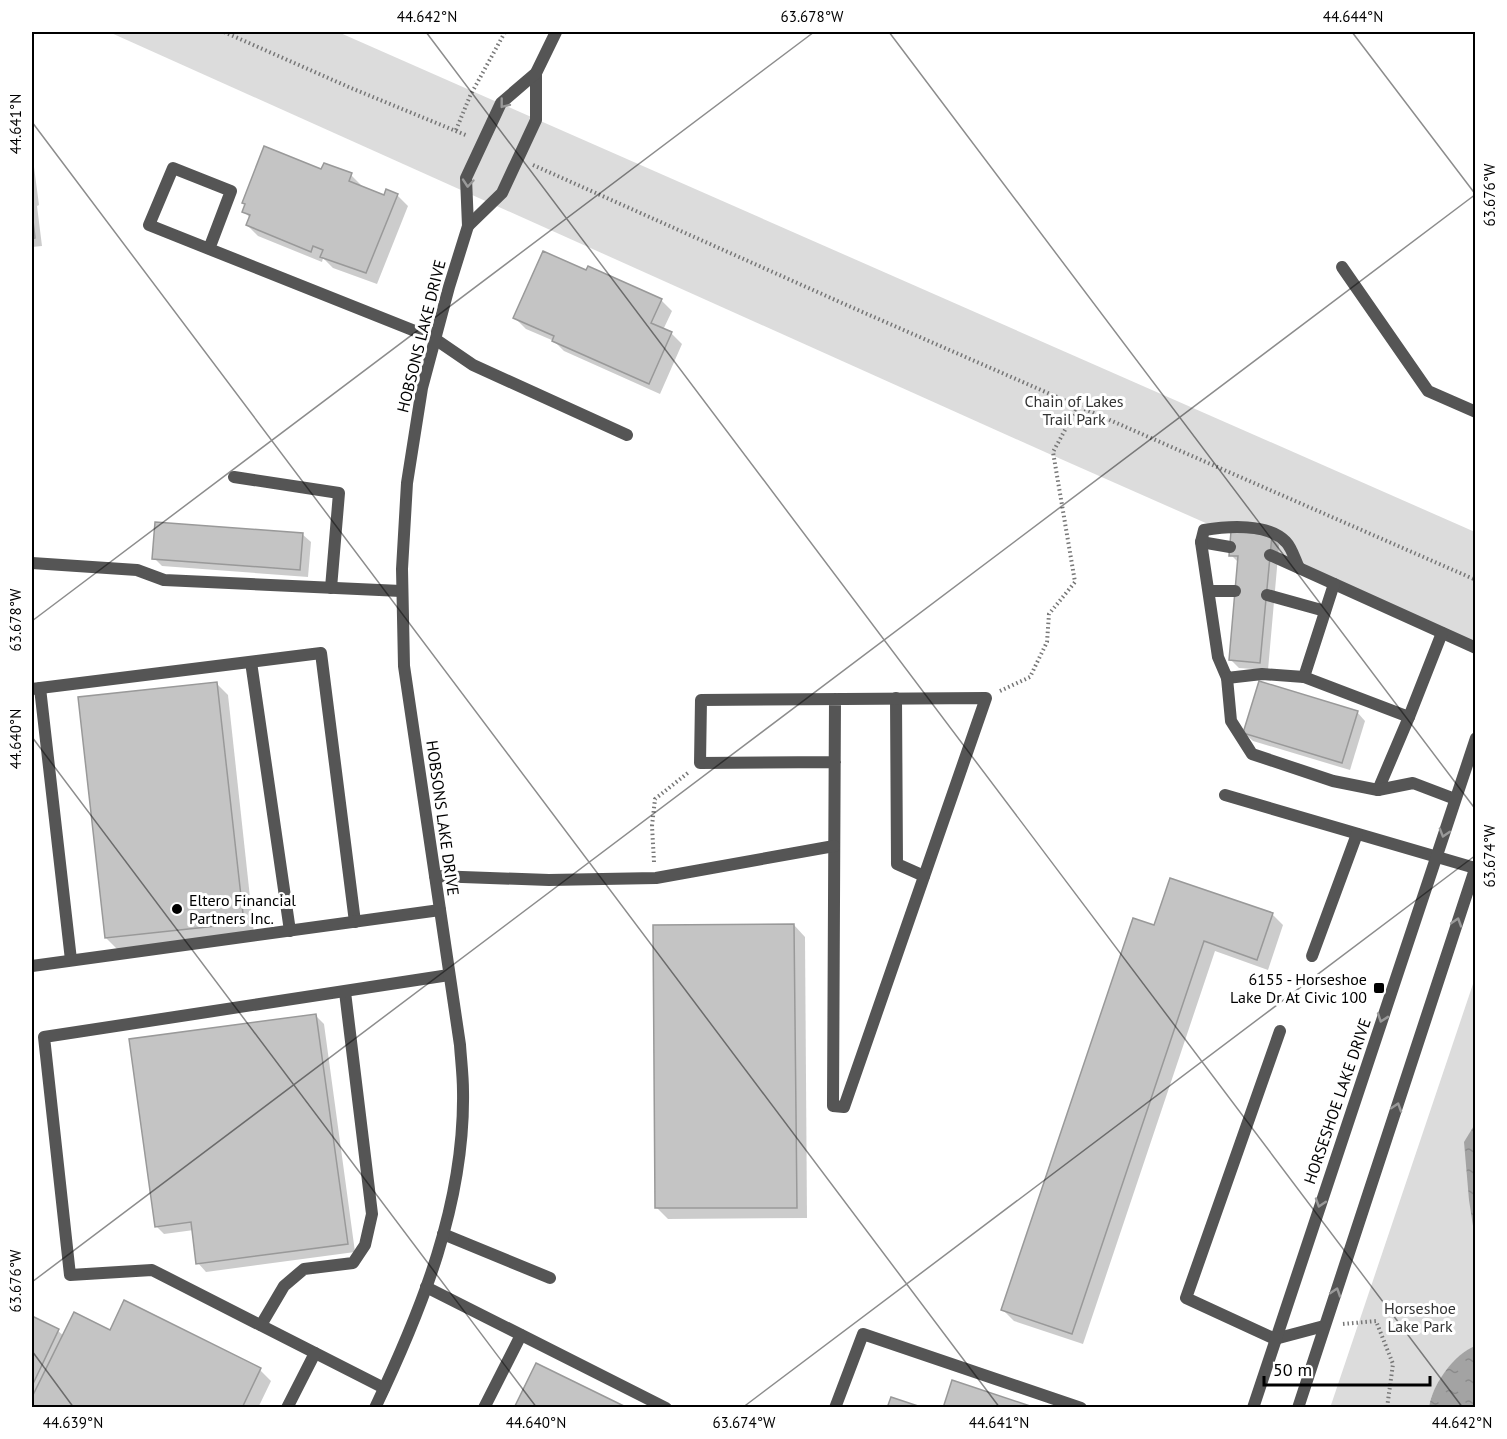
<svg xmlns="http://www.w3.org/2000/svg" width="1507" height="1439" font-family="'PT Sans',sans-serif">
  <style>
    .green { fill: #dcdcdc }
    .water { fill: url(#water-ripples) }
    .shadow { fill: #0003 }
    .building { fill: #c4c4c4; stroke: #999; stroke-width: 1.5 }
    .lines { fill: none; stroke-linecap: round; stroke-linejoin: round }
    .path { stroke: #777; stroke-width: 4; stroke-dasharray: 1.5 3; stroke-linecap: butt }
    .service { stroke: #555; stroke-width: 12 }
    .minor { stroke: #555; stroke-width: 12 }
    .tertiary { stroke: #555; stroke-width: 12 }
    .oneway { stroke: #999 }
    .ticks { fill: none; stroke: #000; stroke-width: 1.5; stroke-opacity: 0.45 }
    .poi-dot { fill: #000; stroke: #fff; stroke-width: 2 }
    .labels { text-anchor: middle; stroke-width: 6; stroke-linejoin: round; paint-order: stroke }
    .street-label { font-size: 16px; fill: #000; stroke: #fff }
    .park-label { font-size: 16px; fill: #333; stroke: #fff }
    .poi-label { font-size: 16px; fill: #000; stroke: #fff; text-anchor: start }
    .neatline { fill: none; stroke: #000; stroke-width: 2 }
    .ticks-label { font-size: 15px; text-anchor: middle; fill: #000 }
  </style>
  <defs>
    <pattern id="water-ripples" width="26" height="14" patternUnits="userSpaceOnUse" patternTransform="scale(1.5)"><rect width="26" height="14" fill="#a3a3a3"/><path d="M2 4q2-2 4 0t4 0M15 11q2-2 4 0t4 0" fill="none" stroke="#8b8b8b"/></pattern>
  </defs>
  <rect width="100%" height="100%" fill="#fff"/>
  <g class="green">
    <path d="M109,32H338L1475,532V642L1045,452Z"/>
    <path d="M1475,978V1346C1455,1354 1432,1386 1429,1407L1330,1408Z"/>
  </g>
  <g class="water">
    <path d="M1475,1124L1476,1239H1475L1469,1200L1464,1142Z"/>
    <path d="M1475,1346V1407H1429C1432,1385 1454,1354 1475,1346Z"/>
  </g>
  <g class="shadow">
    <path d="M32,165L34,167L39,205L37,206L42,246L32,247Z"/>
    <path d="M322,171L351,175L362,186L361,187L385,197L397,195L408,206L377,284L333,268L323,258L322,262L258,236L247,225L250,218L244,211L246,205L243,202Z"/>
    <path d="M587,272L661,300L672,311L663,330L671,333L682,344L660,394L564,351L554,341L526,329L515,318Z"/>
    <path d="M302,534L311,542L308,577L162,566L154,558Z"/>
    <path d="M1271,536L1279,545L1268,670L1239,668L1230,659L1239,563L1231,555Z"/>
    <path d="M217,684L228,695L254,934L117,949L106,938Z"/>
    <path d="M1357,712L1365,721L1350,770L1253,741L1244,733Z"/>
    <path d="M1272,914L1283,925L1268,970L1215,951L1083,1344L1014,1321L1003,1310L1155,927Z"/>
    <path d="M794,925L805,937L807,1218L668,1219L657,1208Z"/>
    <path d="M316,1016L324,1024L355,1252L206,1272L198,1263L194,1230L164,1234L156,1226Z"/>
    <path d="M125,1302L260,1370L271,1381L258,1408H32V1317L58,1331L64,1336L110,1332Z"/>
  </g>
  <g class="building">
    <path d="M264,146L321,169L324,163L352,173L349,181L384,195L386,189L398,194L366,273L320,257L323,250L313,246L311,252L246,225L250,215L242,212L245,204L242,203Z"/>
    <path d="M32,212L35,238L32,239Z"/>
    <path d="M543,251L586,270L588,266L662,299L651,323L672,332L649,384L552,341L554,336L513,318Z"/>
    <path d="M155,522L303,533L300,570L152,559Z"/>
    <path d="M1231,531L1272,535L1260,663L1229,660L1238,556H1229Z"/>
    <path d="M1259,681L1358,711L1342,763L1243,733Z"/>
    <path d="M217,682L244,923L105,938L78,697Z"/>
    <path d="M1170,878L1273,913L1257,960L1204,941L1072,1334L1001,1310L1133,918L1154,925Z"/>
    <path d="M794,924L797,1208H655L653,925Z"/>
    <path d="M316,1014L348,1244L196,1264L191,1222L155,1227L129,1039Z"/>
    <path d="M124,1300L261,1368L242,1408H32V1397L74,1312L110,1330Z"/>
    <path d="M32,1316L59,1329L32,1386Z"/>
    <path d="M536,1363L628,1408H514Z"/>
    <path d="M952,1380L1036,1408H943Z"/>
    <path d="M891,1397L924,1408H887Z"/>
  </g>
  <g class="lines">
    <g class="path">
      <path d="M224,32L351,88L468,136"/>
      <path d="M456,130L470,96L505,32"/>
      <path d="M533,165L851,307L1476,580"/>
      <path d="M1000,691L1030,677L1047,642L1049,614L1075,582L1053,452L1078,406"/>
      <path d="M654,862L652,826L655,799L689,772"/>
      <path d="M1343,1324L1376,1321L1393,1364L1387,1408"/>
    </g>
    <g class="service">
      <path d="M209,249L231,191L173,168L149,225L435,339L473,365L627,435"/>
      <path d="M1342,267L1428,391L1476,412"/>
      <path d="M234,477L339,493L331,588"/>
      <path d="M1201,542L1230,547"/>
      <path d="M1270,555L1476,648"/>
      <path d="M32,563L137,570L164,580L401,591"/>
      <path d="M1299,568C1295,560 1292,548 1286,542C1268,523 1228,526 1204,530L1201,542L1218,657L1227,678L1262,674L1304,677L1334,584"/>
      <path d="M1209,591H1235"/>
      <path d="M1267,595L1325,611"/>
      <path d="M251,662L290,931"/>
      <path d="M1304,677L1409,717L1442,633"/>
      <path d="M1227,678L1231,721L1252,754L1333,781L1378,790L1409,717"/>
      <path d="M40,688L71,960"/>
      <path d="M32,689L321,653L355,922"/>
      <path d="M896,698L897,864L924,876"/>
      <path d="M835,762L700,763L701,700C796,699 891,699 986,698L844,1107L833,1106L835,699"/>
      <path d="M1378,790L1413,783L1455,799"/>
      <path d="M1225,795L1475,868"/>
      <path d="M435,876L549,880L656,878L834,846"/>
      <path d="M1312,956L1357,834"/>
      <path d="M32,966L440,910"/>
      <path d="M1280,1031L1186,1298L1275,1339L1324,1326"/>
      <path d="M443,1234L550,1278"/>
      <path d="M426,1287L666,1408"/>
      <path d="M261,1325L284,1286L304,1269L353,1263L365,1245L372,1214L345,992"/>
      <path d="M384,1388L152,1270L70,1275L44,1037L449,975"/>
      <path d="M287,1408L315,1353"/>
      <path d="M484,1408L521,1335"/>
      <path d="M835,1408L863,1334L1081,1408"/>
    </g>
    <g class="minor">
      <path d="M1253,1408L1476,738"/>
      <path d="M1298,1408L1476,866"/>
    </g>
    <g class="tertiary">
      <path d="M468,226L502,193L536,120V73"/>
      <path d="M375,1408C422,1309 465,1203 463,1091C463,1076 461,1060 460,1045L404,666L402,569L407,483L422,388L449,287L468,226L466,178L501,103L536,73L556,32"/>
    </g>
  </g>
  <defs><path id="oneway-chevron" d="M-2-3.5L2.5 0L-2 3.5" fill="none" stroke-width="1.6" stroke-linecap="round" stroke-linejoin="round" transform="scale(1.5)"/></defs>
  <g class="oneway">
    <use href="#oneway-chevron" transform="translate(504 104) rotate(128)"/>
    <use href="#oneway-chevron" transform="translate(468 183) rotate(95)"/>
    <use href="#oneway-chevron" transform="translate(1444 833) rotate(107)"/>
    <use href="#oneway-chevron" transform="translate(1457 922) rotate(-72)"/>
    <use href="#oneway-chevron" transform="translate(1382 1018) rotate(109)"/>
    <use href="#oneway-chevron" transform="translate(1397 1107) rotate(-72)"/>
    <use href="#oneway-chevron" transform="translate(1320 1203) rotate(108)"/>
    <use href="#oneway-chevron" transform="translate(1336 1292) rotate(-72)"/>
  </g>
  <path class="ticks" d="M426,32L1463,1408M889,32L1476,810M1352,32L1476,195M32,122L1000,1408M32,621L814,32M32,737L537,1408M32,1282L1476,194M32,1351L74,1408M742,1408L1476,855"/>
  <g class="poi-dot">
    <circle cx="177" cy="909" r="6"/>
    <rect x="1373" y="982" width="12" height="12" rx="3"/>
  </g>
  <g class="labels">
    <g class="street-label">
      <text transform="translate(421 336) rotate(-76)" y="6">HOBSONS LAKE DRIVE</text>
      <text transform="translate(443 818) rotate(82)" y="6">HOBSONS LAKE DRIVE</text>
      <text transform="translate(1337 1101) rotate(-71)" y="6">HORSESHOE LAKE DRIVE</text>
    </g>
    <g class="park-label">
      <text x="1074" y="407">Chain of Lakes<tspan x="1074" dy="18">Trail Park</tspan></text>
      <text x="1420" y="1314">Horseshoe<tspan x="1420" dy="18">Lake Park</tspan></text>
    </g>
    <g class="poi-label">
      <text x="189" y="906">Eltero Financial<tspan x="189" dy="18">Partners Inc.</tspan></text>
      <text x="1367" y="985" text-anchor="end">6155 - Horseshoe<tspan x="1367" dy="18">Lake Dr At Civic 100</tspan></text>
    </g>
  </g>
  <rect width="1507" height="1439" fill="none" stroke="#ffffff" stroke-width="66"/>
  <path d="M1264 1376v9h166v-9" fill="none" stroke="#000000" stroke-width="3"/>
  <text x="1273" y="1376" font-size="18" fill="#000000" stroke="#ffffff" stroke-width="4.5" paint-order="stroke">50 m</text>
  <rect x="33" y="33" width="1441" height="1373" class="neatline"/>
  <g class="ticks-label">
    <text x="427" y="22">44.642°N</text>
    <text x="812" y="22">63.678°W</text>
    <text x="1353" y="22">44.644°N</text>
    <text transform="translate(16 124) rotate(-90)" y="5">44.641°N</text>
    <text transform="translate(1490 195) rotate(-90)" y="5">63.676°W</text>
    <text transform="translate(16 620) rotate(-90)" y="5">63.678°W</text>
    <text transform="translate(16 739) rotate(-90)" y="5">44.640°N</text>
    <text transform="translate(1490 856) rotate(-90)" y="5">63.674°W</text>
    <text transform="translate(16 1281) rotate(-90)" y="5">63.676°W</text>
    <text x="73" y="1428">44.639°N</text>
    <text x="536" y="1428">44.640°N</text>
    <text x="744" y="1428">63.674°W</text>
    <text x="999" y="1428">44.641°N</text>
    <text x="1462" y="1428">44.642°N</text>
  </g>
</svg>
